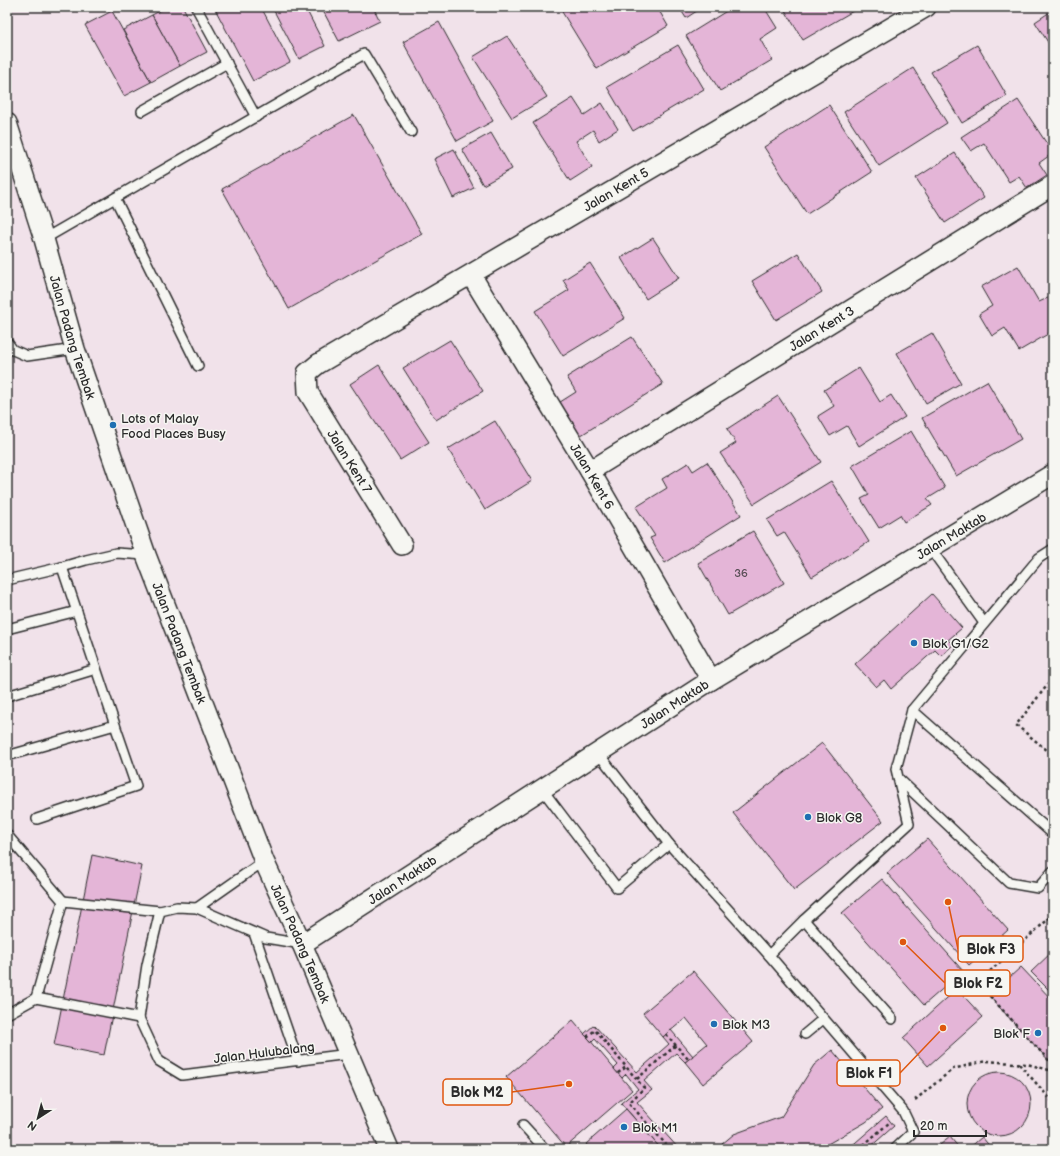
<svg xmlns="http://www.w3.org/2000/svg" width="1060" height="1156" font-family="'Balsamiq Sans',sans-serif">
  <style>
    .building { fill: #e4b5d7; stroke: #2b2b2b }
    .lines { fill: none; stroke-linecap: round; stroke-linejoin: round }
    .service-casing { stroke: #2b2b2b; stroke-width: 12 }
    .minor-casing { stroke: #2b2b2b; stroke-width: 22 }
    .path { stroke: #2b2b2b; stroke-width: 2.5; stroke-dasharray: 3 3; stroke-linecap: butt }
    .service { stroke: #f6f6f2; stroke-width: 9 }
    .minor { stroke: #f6f6f2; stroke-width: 19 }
    .poi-dot { fill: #1f6fb2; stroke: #f6f6f2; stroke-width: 1.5 }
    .labels { text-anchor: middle; stroke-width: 3; stroke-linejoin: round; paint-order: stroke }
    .number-label { font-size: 11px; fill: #594e56 }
    .street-label { font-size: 13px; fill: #2b2b2b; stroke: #f6f6f2 }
    .poi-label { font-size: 13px; fill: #2b2b2b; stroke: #f6f6f2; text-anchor: start }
    .leader { fill: none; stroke: #df570e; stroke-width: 1.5 }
    .callout-dot { fill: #df570e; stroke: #f6f6f2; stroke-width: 1.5 }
    .callout { fill: #f6f6f2; stroke: #df570e; stroke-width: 1.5 }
    .callout-label { font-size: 14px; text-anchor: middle; font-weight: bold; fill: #2b2b2b }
  </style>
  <rect width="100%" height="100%" fill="#f1e2ea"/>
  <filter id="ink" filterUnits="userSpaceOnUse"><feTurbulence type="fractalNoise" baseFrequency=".025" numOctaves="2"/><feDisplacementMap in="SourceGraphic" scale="8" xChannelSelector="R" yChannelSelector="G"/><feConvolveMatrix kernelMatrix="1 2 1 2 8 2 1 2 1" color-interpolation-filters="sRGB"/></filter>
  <g filter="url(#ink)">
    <g class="building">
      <path d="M167,7H183L207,52L180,66L152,15Z"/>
      <path d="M214,7H261L290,62L253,81Z"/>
      <path d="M272,7H305L325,46L299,59Z"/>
      <path d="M321,7H373L380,21L339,41Z"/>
      <path d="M559,7H657L668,26L597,69Z"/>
      <path d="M679,7H703L686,18Z"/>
      <path d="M733,7H764L777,28L760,39L772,60L720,91L686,36Z"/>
      <path d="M783,7H860L803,40Z"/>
      <path d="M1053,10V50L1035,22Z"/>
      <path d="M112,11L151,82L124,96L85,25Z"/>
      <path d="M152,15L180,66L151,82L123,30Z"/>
      <path d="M439,22L493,121L457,141L403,42Z"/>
      <path d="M507,36L547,97L512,118L473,57Z"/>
      <path d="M678,45L704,89L633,131L607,87Z"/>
      <path d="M977,45L1007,96L962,123L931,72Z"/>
      <path d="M913,68L947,123L879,166L844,112Z"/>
      <path d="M573,98L584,115L602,103L618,129L599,141L593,130L576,141L592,167L570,181L533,123Z"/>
      <path d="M1018,100L1053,153L1039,163L1047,175L1027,188L1019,176L1009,182L984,143L971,151L961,137Z"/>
      <path d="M829,105L872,172L807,214L764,147Z"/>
      <path d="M354,115L422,234L289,309L222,189Z"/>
      <path d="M491,133L512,169L483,185L462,149Z"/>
      <path d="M454,149L474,188L453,198L434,159Z"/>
      <path d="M955,153L984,198L945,223L916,178Z"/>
      <path d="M653,238L679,278L646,299L621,258Z"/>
      <path d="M798,253L822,292L776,320L752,281Z"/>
      <path d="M590,263L625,318L563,356L535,311L569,290L563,280Z"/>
      <path d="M1018,266L1039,302L1050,297L1053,302V331L1019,351L1005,328L992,336L979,314L992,306L981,287Z"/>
      <path d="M932,333L961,383L926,403L897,353Z"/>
      <path d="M632,337L663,384L578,437L557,404L576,392L567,377Z"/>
      <path d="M450,340L483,391L436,420L403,368Z"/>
      <path d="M379,365L429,442L400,460L350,384Z"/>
      <path d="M859,368L880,402L891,395L905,417L859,446L847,426L830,436L818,416L834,406L824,390Z"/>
      <path d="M987,381L1021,439L956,476L922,418Z"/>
      <path d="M778,396L821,462L754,504L720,453L736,443L727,429Z"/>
      <path d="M495,421L532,481L485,510L448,449Z"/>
      <path d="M911,431L945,488L927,499L932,505L904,522L900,515L879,528L861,499L869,495L852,466Z"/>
      <path d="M707,462L741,515L665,563L650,538L655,536L636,507L667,488L662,479L688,463L693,471Z"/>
      <path d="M831,481L869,542L812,577L784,532L777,536L767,520Z"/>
      <path d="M753,531L784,583L728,615L698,563Z"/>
      <path d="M932,594L962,628L948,640L953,645L941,656L935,650L891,689L884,680L876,687L855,664Z"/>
      <path d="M822,743L883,821L794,890L733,813Z"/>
      <path d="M927,839L1008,930L969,965L887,873Z"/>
      <path d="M92,855L142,866L104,1055L54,1045Z"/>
      <path d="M882,879L963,971L924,1005L842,913Z"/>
      <path d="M1053,951V994L1031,972Z"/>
      <path d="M1021,967L1053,1001V1065L989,996Z"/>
      <path d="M693,971L753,1042L703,1084L685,1062L707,1044L686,1018L663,1037L643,1013Z"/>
      <path d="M957,989L983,1017L928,1066L903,1038Z"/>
      <path d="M573,1020L632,1090L566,1147L506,1077Z"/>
      <path d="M594,1025L637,1072L669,1044L663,1037L671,1030L693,1056L685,1062L676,1053L644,1081L652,1090L637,1102L679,1149H661L621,1103L638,1089L626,1074L622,1078L614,1069L618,1065L595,1039L592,1042L584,1034Z"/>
      <path d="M832,1050L882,1109L866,1122L819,1149H727L722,1144L734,1134L781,1117L814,1065Z"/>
      <circle cx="999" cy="1104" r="32"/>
      <path d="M626,1109L661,1149H590L586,1144Z"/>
      <path d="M886,1116L894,1126L868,1149H848Z"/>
      <path d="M950,1137L960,1149H935Z"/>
      <path d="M982,1137L992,1149H968Z"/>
    </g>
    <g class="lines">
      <defs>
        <g id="service">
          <path d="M196,7L256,117"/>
          <path d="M142,111L227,63"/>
          <path d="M115,198L198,366"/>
          <path d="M44,239L364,54L411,132"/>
          <path d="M7,342L13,350L27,356L75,349"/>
          <path d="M930,548L984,623"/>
          <path d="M62,567L86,560L116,553L146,555"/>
          <path d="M7,580L62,567L115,725"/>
          <path d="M7,629L77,611"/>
          <path d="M7,696L96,669"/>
          <path d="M912,710L1053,834"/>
          <path d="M598,753L669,844L769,955L903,1111L913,1132L895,1149"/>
          <path d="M7,756L115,725L136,786L37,819"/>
          <path d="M898,778L1009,883L1038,888L1053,871"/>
          <path d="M542,789L617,888L669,844"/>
          <path d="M7,835L63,901L36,998"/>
          <path d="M63,901L160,911"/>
          <path d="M197,908L264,861"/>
          <path d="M804,920L892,1019"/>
          <path d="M254,933L298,1061"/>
          <path d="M302,944L266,938L197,908L177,907L160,911L147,965L139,1018L159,1061L182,1075L349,1054"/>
          <path d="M769,955L804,920L909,824L896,769L912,710L1039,558L1053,549"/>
          <path d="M36,998L139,1018"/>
          <path d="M7,1014L36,998"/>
          <path d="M805,1034L823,1019"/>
          <path d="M523,1125L545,1149"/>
        </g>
        <g id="minor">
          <path id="s1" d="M7,123L44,239L75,349L146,555L264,861L302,944L389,1149"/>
          <path id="s2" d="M471,275L590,471L711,680"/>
          <path id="s3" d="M590,471L1053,185"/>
          <path id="s4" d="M402,545L308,392L307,373L318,364L926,7"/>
          <path id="s5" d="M302,944L711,680L1053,474"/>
        </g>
      </defs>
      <use href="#service" class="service-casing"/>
      <use href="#minor" class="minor-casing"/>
      <g class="path">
        <path d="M1053,678L1016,725L1053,755"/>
        <path d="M978,983L1053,1065"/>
        <path d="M963,995L1053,915"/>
        <path d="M666,1034L688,1059"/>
        <path d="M587,1037L595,1030L644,1088L629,1103L670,1149"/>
        <path d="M1019,1064L1053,1102"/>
        <path d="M618,1073L626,1067"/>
        <path d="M637,1079L676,1045"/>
        <path d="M915,1100L953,1069L986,1061L1027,1064L1053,1071"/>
        <path d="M859,1149L890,1122"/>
      </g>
      <use href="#service" class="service"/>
      <use href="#minor" class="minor"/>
    </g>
  </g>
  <g class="poi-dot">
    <circle cx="113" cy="425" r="4"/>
    <circle cx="914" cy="643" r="4"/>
    <circle cx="808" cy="817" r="4"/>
    <circle cx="714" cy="1024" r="4"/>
    <circle cx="1038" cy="1033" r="4"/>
    <circle cx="624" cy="1127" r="4"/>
  </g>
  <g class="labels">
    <g class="number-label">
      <text x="741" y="577">36</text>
    </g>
    <g class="street-label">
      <text dy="5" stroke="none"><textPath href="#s4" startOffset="558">Jalan Kent 5</textPath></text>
      <text dy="5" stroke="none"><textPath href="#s3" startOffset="272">Jalan Kent 3</textPath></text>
      <text dy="5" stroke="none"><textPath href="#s1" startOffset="224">Jalan Padang Tembak</textPath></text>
      <text transform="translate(350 461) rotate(58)" y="5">Jalan Kent 7</text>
      <text dy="5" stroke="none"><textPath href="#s2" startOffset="235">Jalan Kent 6</textPath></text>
      <text dy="5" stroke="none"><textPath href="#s5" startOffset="767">Jalan Maktab</textPath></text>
      <text dy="5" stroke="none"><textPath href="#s1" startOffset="548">Jalan Padang Tembak</textPath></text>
      <text dy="5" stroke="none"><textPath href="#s5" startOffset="443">Jalan Maktab</textPath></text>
      <text dy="5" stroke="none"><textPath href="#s5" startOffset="119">Jalan Maktab</textPath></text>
      <text dy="5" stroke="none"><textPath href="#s1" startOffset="872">Jalan Padang Tembak</textPath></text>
      <text transform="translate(264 1052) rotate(-7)" y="5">Jalan Hulubalang</text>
    </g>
    <g class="poi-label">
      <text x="121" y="423">Lots of Malay<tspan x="121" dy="15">Food Places Busy</tspan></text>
      <text x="922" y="648">Blok G1/G2</text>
      <text x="816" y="822">Blok G8</text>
      <text x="722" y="1029">Blok M3</text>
      <text x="1030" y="1038" text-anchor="end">Blok F</text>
      <text x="632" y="1132">Blok M1</text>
    </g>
  </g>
  <path class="leader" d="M948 902L958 949M903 942L945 983M943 1028L900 1073M569 1084L512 1092"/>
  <g class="callout-dot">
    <circle cx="948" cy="902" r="4"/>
    <circle cx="903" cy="942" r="4"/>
    <circle cx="943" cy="1028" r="4"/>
    <circle cx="569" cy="1084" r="4"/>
  </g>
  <g class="callout">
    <rect x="958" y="936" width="65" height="26" rx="4"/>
    <rect x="945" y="970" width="65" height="26" rx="4"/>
    <rect x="837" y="1060" width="63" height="26" rx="4"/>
    <rect x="443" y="1079" width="69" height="26" rx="4"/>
  </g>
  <g class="callout-label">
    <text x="991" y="954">Blok F3</text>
    <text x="978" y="988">Blok F2</text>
    <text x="869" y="1078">Blok F1</text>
    <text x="477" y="1097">Blok M2</text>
  </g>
  <rect width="1060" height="1156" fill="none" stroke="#f6f6f2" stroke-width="24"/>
  <rect x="12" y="12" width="1036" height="1132" fill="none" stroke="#2b2b2b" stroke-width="1.5" filter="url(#ink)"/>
  <g transform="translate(38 1118) rotate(216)" stroke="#f6f6f2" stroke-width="3" paint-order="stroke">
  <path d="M0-3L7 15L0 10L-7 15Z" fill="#2b2b2b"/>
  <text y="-6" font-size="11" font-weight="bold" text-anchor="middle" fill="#2b2b2b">N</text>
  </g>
  <path d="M914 1130v6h72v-6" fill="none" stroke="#2b2b2b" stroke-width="2"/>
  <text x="920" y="1130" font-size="12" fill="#2b2b2b" stroke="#f6f6f2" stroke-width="3" paint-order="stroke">20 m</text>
</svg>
